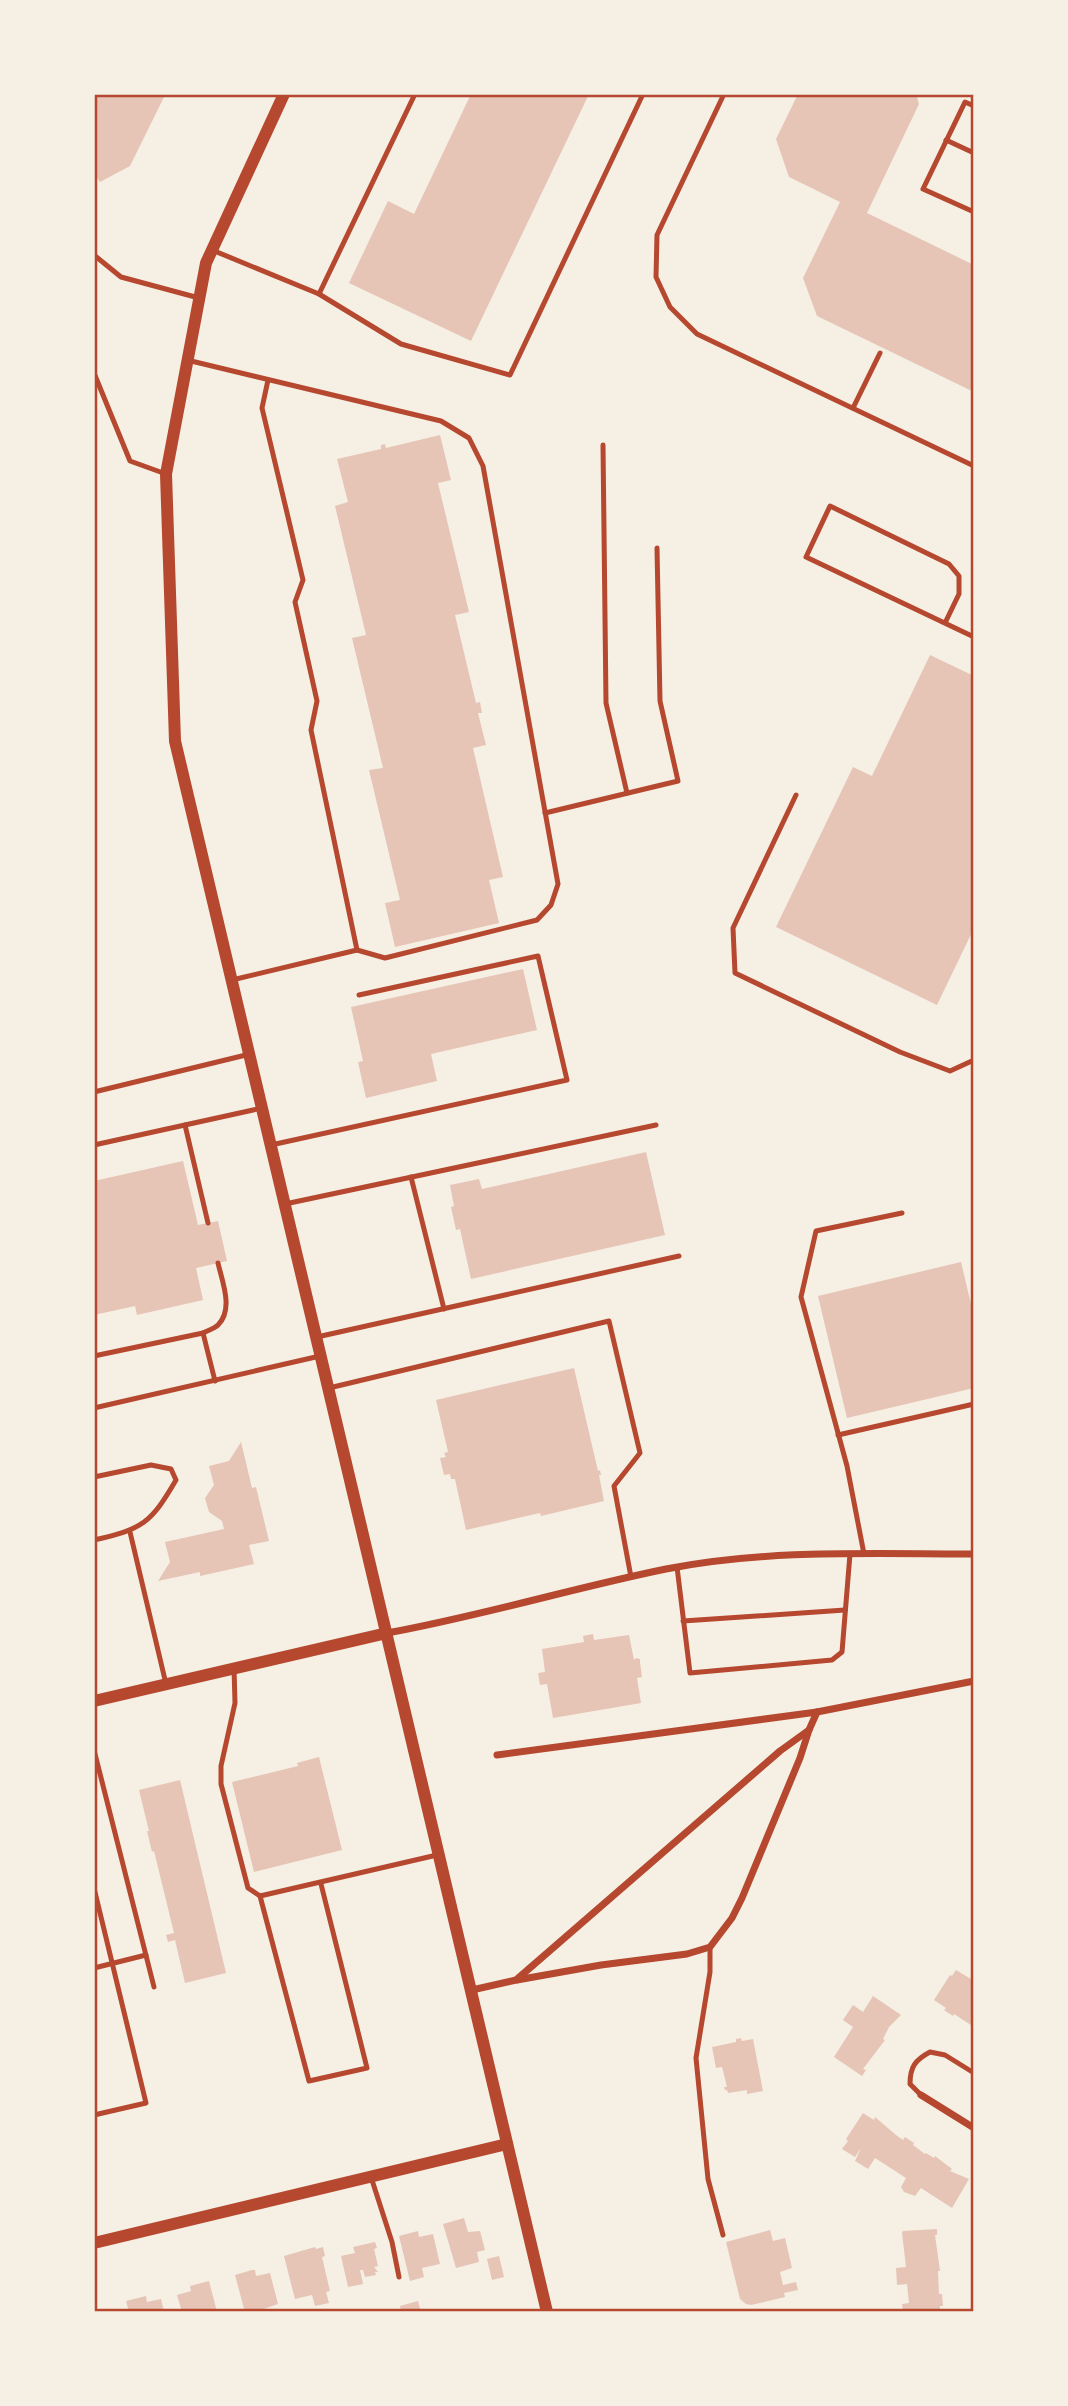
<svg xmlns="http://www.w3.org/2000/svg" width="1068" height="2406" font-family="'Archivo Narrow',sans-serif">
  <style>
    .building { fill: #e6c5b7 }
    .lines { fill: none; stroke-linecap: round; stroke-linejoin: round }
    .service { stroke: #b5482f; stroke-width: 5 }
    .minor { stroke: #b5482f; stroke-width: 7 }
    .tertiary { stroke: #b5482f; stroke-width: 12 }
    .neatline { fill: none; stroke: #b5482f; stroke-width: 2.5 }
  </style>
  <rect width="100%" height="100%" fill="#f6efe4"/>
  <g class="building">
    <path d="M94,94H162L164,97L130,166L100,182L94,173Z"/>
    <path d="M471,94H589L471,341L349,283L388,201L414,214Z"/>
    <path d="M798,94H916L919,104L867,213L974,265V392L817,316L803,278L840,202L789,177L776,139Z"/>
    <path d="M440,435L451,480L438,483L469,612L455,615L476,703L480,702L482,713H478L486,745L473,748L503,877L489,880L499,923L395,947L385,903L400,900L369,770L383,768L352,638L366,635L335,506L348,502L337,459L381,449V445L385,444L386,448Z"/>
    <path d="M930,655L974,676V928L937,1005L776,927L853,767L872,776Z"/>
    <path d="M523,969L537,1030L431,1054L437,1081L366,1098L358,1062L363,1061L351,1007Z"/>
    <path d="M646,1152L665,1235L471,1279L460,1229L456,1230L451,1207L454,1206L450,1185L479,1179L482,1189Z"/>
    <path d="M183,1161L198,1225L218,1221L227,1261L196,1268L203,1300L137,1315L135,1306L94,1315V1181Z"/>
    <path d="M961,1262L974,1317V1388L847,1418L818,1296Z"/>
    <path d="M574,1368L598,1471L600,1470L601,1475H599L604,1501L541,1516L540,1513L466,1530L455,1479H451L450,1474L444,1475L440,1458L446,1457L444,1453L448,1452L436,1400Z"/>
    <path d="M241,1442L252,1488L256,1487L269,1541L249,1545L254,1564L200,1576V1572L158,1581L170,1562L165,1542L224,1529L222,1521L209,1512L205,1498L214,1485L209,1466L229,1461Z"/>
    <path d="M593,1634L594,1640L629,1635L634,1660L636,1658L640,1659V1662L642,1677L637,1678L641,1703L553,1718L547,1684L540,1685L538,1673L545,1672L542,1649L584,1642L583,1636Z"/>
    <path d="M319,1757L342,1850L254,1872L232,1782L298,1766L297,1763Z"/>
    <path d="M180,1780L226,1973L185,1983L175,1940L168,1942L166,1935L174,1933L154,1851L152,1852L147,1831H149L139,1790Z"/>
    <path d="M956,1970L971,1979L974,1976V2027L954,2014L953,2016L944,2010L946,2008L934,2000L950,1975L952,1976Z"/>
    <path d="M873,1996L901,2015L889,2027L883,2039L885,2040L863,2069L866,2070L862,2076L834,2057L853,2027L843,2020L853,2005L863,2012Z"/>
    <path d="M741,2038L742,2041L753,2039L763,2091L747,2094V2090L728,2093L727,2090H725L724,2087H727L722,2067L716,2068L712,2047L736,2042V2039Z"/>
    <path d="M863,2113L874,2120L875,2117L896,2135L903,2140L905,2137L914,2143L913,2145L925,2154L926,2153L934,2158L935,2156L952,2169L950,2171L969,2179L952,2208L921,2188L915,2196L904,2192L901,2187L906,2178L875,2158L868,2169L855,2161L861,2148L855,2157L842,2149L848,2141L846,2139Z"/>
    <path d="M464,2218L468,2232L480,2231L485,2250L477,2252L479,2262L456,2268L443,2224Z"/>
    <path d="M937,2229V2235H935L940,2271H938L939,2294H942L943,2306H940V2312H903L902,2304L909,2303L907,2284L897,2285L896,2268L906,2267L902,2233L903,2231Z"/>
    <path d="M770,2230L773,2241L785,2238L792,2268L780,2272L783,2285L796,2282L798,2290L784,2293L785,2297L751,2305L746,2304L740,2299L726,2242Z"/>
    <path d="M418,2231L419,2237L433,2234L440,2264L422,2268L424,2277L410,2281L399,2236Z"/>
    <path d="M375,2242L377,2248L374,2249L378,2266L374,2267L378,2272H375L376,2275L365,2277L363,2270H360L363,2284L348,2287L341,2256L355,2253L353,2247Z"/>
    <path d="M315,2247L316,2249L323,2247L325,2256L322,2257L330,2291L326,2292L329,2303L315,2306L312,2295L295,2299L284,2256Z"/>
    <path d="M499,2256L504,2277L492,2280L487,2259Z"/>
    <path d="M252,2270H255L256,2276L270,2273L278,2304L255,2312H245L235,2275Z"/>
    <path d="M209,2281L217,2312H182L177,2295L191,2291L190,2286Z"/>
    <path d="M146,2296L147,2302L161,2299L164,2312H129L126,2301Z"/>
    <path d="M418,2301L421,2312H401L400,2306Z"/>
  </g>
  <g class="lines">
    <g class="service">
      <path d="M724,94L657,235L656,277L670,307L697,334L974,466"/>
      <path d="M974,106L965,102L923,189L974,212"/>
      <path d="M946,140L974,153"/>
      <path d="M212,250L319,294L401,344L510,375L643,94"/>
      <path d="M94,255L121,277L199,298"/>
      <path d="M319,294L415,94"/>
      <path d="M187,360L441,421L469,438L483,466L558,884L551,905L537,920L385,958L357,950L232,980"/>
      <path d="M94,373L130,461L166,474"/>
      <path d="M268,380L262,408L303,580L295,602L317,701L311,730L357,950"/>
      <path d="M853,408L880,353"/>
      <path d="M603,445L606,703L627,793"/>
      <path d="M945,623L959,594V576L949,564L830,506L806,557L974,637"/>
      <path d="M796,795L733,928L735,973L900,1052L950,1071L974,1060"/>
      <path d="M545,813L678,781L660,701L657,548"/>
      <path d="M94,1092L250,1054"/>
      <path d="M185,1125L208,1223"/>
      <path d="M94,1145L262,1108"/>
      <path d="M271,1145L567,1080L538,956L359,995"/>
      <path d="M411,1177L444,1309"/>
      <path d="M285,1204L656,1125"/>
      <path d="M203,1333L215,1381"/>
      <path d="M317,1337L679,1256"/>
      <path d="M94,1356L203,1333C207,1331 215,1328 218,1325C234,1309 222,1281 218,1263"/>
      <path d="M329,1388L609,1321L640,1453L614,1486L631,1577"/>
      <path d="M94,1408L320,1356"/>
      <path d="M838,1435L974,1404"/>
      <path d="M94,1477L151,1465L171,1469L176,1480C151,1523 143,1529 94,1540"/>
      <path d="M130,1532L166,1684"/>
      <path d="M864,1554L847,1466L801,1297L816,1231L902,1213"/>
      <path d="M677,1567L690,1673L832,1660L842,1652L850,1554"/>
      <path d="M683,1621L845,1610"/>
      <path d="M234,1668L235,1703L221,1766V1784L248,1888L260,1896L437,1855"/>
      <path d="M94,1750L154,1987"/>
      <path d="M94,1888L146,2103L94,2115"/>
      <path d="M260,1896L309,2081L367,2068L321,1884"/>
      <path d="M710,1947V1972L696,2058L708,2179L723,2235"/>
      <path d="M94,1968L146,1955"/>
      <path d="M921,2095L910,2084C910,2067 915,2060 930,2052L945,2055L974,2073"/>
      <path d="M371,2177L392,2242L399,2277"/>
    </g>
    <g class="minor">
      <path d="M387,1633C481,1616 573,1588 666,1569C767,1549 872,1554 974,1554"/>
      <path d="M497,1755L817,1712L974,1681"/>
      <path d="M517,1980L601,1965L687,1954L710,1947L732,1918L742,1898L800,1758L809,1730"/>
      <path d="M472,1990L516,1980L780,1751L809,1730L817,1712"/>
      <path d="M921,2095L974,2128"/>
    </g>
    <g class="tertiary">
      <path d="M284,94L206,263L166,474L175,741L547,2312"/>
      <path d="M94,1701L387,1633"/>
      <path d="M94,2243L507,2144"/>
    </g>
  </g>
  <rect width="1068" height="2406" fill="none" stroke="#f6efe4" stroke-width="192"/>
  <rect x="96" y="96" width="876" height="2214" class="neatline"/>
</svg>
